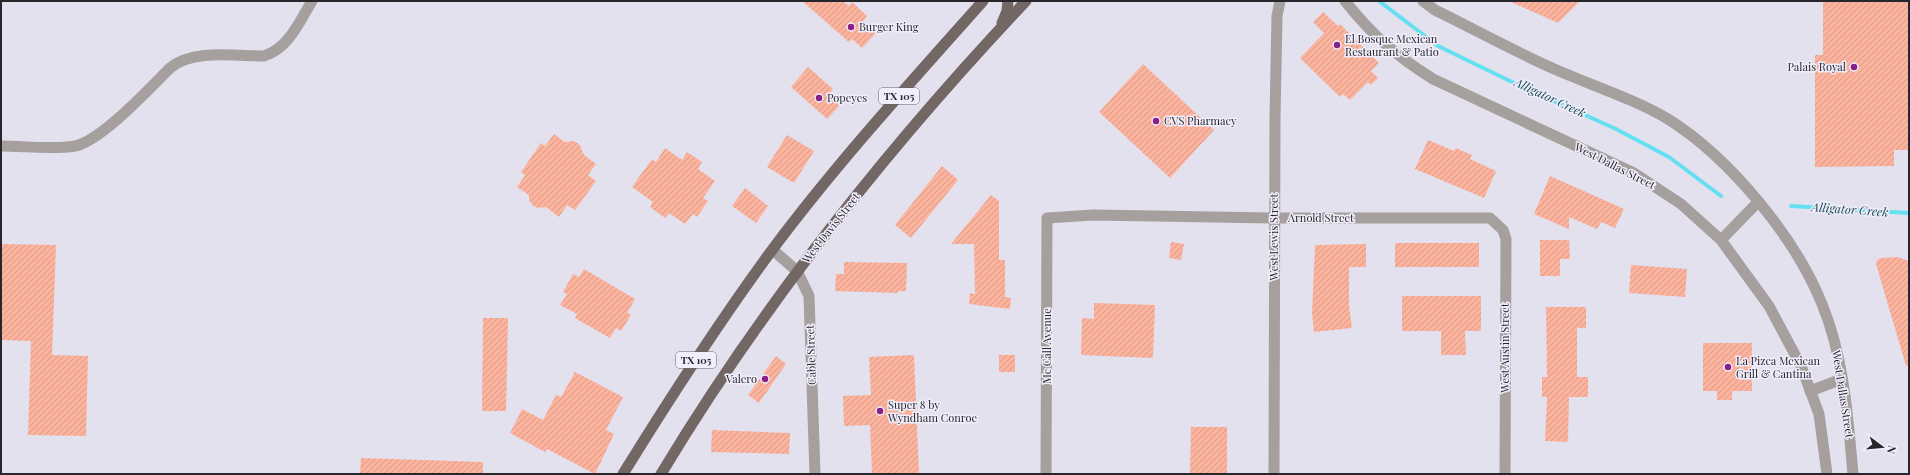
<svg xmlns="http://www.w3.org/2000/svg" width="1910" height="475" font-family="'Playfair Display',serif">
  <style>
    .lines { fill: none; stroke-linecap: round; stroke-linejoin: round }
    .stream { stroke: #64e0f1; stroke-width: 4 }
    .building { fill: url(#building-hatch) }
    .minor { stroke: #a59f9d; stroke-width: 11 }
    .tertiary { stroke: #a59f9d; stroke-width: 11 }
    .primary { stroke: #726764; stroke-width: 11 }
    .poi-dot { fill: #872088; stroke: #f1eefc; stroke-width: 1.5 }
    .labels { text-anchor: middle; stroke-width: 3; stroke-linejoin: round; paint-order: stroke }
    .shield { fill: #f1eefc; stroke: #64626a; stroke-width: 1 }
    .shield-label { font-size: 10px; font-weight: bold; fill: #27262b }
    .poi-label { font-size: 11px; fill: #27262b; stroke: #f1eefc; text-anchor: start }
    .street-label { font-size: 11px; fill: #27262b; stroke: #f1eefc }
    .water-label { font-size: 12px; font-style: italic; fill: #124a51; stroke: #f1eefc }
  </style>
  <defs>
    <pattern id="building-hatch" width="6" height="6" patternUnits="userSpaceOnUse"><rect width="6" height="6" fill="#fcb39e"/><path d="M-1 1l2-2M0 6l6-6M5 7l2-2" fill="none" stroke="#d89a88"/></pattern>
  </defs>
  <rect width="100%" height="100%" fill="#e4e1ee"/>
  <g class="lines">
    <g class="stream">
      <path d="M1379,1L1438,46L1512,82L1616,129L1669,157L1721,196"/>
      <path d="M1791,206L1909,213"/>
    </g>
  </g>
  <g class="building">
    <path d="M802,1H843L849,6L852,2L867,16L863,21L876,33L862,48L852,39L849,42Z"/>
    <path d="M1509,1H1580L1558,23Z"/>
    <path d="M1823,1H1909V150H1894V166L1815,167V55H1823Z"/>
    <path d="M1323,12L1338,26L1340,24L1379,63L1371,71L1378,78L1371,85L1368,82L1350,100L1343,94L1340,97L1300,58L1324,33L1313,22Z"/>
    <path d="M1143,64L1214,130L1170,178L1099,112Z"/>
    <path d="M808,67L833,89L830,93L842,103L827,119L791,87Z"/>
    <path d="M554,134L565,142L574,141L579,144L584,155L596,164L588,175L596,181L575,210L567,205L559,217L546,207L538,208L533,206L529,200V195L517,187L525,175L521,172L541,143L545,146Z"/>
    <path d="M787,135L814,151L794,183L767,167Z"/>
    <path d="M1428,140L1454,151L1456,148L1472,155L1470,159L1496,171L1484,198L1415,169Z"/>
    <path d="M665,148L682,160L687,152L702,162L698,169L715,181L703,198L708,201L697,217L693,214L685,224L669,213L665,218L650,207L653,202L632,187L652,159L656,162Z"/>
    <path d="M942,166L958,180L911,238L895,225Z"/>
    <path d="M1550,176L1624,209L1615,228L1601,222L1597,229L1569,217V229L1534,214Z"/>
    <path d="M745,188L768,206L756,223L732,206Z"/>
    <path d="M991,195L999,201V260H1005V297L1011,298L1010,309L969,304L970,293L975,294L974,244H951Z"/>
    <path d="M1540,240H1569L1570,259H1560V276H1540Z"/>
    <path d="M1171,242L1184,244L1181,260L1169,258Z"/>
    <rect x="1395" y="243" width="84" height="24"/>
    <path d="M1,244L56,245L52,355L88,356L86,436L28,435L31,341L1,340Z"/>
    <path d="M1366,244V267H1349V306L1352,328L1314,332L1312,313L1315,245Z"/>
    <path d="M1897,257L1909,261V366H1906L1876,264L1877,260L1881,258Z"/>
    <path d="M844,262L907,263L906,291H898V293L835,291L836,274H844Z"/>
    <path d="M1631,265L1687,269L1685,297L1629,293Z"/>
    <path d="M584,269L635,299L627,313L631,315L621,331L616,328L610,338L575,318L577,314L560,305L567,294L563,292L573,274L579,277Z"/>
    <path d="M1402,296H1481V331H1465L1466,355H1441V331H1402Z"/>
    <path d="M1094,303L1155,305L1153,358L1081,355L1082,318L1094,319Z"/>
    <path d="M1546,307H1586V328H1577V377H1588V397H1569L1568,442L1545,441L1547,397H1542V377H1547Z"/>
    <path d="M483,318H508L506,411H482Z"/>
    <path d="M1703,343H1752V391H1732V400H1717V391H1703Z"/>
    <path d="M914,355L919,474H872L870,425L844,426L843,396L871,395L869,357Z"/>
    <rect x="999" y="355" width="16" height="17"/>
    <path d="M776,356L786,364L759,403L748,395Z"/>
    <path d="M575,372L623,397L606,430L614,434L595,474L547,449L545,452L510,433L522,409L543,420L556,395L561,397Z"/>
    <path d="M1191,427H1227V474H1190Z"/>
    <path d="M712,430L790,433L789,454L711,452Z"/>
    <path d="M361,458L483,462V474H360Z"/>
  </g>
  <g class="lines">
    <g class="minor">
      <path d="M1,146C25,146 52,150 75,146C101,141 150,88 170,68C193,49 235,56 264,56C289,48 299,22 312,1"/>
      <path d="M773,250L797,271L809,296L815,474"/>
      <path d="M1046,474L1047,218L1093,215L1274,218H1490L1503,230L1506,239L1505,474"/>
    </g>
    <g class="tertiary">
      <path d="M1345,1C1373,36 1395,55 1433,79L1634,173L1681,204L1721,240L1769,306L1801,366L1819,414L1827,474"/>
      <path d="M1423,1L1435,10C1476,30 1517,53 1559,71C1596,87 1634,99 1668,119C1730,158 1795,237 1822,304C1844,357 1848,418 1853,474"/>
      <path d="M1721,240L1758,202"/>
      <path d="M1810,391L1842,379"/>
      <path d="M1274,474L1275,117L1277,16L1280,1"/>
    </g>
    <g class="primary">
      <path d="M1002,23L1007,11L1008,1"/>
      <path d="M623,474C670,398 719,322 772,250C837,163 911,82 983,1"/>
      <path d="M661,474C764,303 889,146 1026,1"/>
    </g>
  </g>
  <g class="poi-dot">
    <circle cx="851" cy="27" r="4"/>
    <circle cx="1337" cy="45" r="4"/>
    <circle cx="1854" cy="67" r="4"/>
    <circle cx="819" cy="98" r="4"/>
    <circle cx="1156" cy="121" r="4"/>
    <circle cx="1728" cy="367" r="4"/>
    <circle cx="765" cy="379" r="4"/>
    <circle cx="880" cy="411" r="4"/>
  </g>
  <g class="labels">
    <g class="shield">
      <rect x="879" y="88" width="40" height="16" rx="3"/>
      <rect x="676" y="352" width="40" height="16" rx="3"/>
    </g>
    <g class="shield-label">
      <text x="899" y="100">TX 105</text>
      <text x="696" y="364">TX 105</text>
    </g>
    <g class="poi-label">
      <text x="859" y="31">Burger King</text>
      <text x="1345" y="43">El Bosque Mexican<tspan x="1345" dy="13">Restaurant &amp; Patio</tspan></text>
      <text x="1846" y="71" text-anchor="end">Palais Royal</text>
      <text x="827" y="102">Popeyes</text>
      <text x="1164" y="125">CVS Pharmacy</text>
      <text x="1736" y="365">La Pizca Mexican<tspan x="1736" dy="13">Grill &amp; Cantina</tspan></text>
      <text x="757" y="383" text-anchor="end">Valero</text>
      <text x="888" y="409">Super 8 by<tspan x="888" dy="13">Wyndham Conroe</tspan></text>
    </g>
    <g class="street-label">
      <text transform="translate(1615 166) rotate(27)" y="4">West Dallas Street</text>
      <text x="1321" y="222">Arnold Street</text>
      <text transform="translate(831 228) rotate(-52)" y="4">West Davis Street</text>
      <text transform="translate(1274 237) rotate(-90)" y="4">West Lewis Street</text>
      <text transform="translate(1047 346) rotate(-90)" y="4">Mc Call Avenue</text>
      <text transform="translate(1505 348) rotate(-90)" y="4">West Austin Street</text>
      <text transform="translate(811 355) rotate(-92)" y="4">Cable Street</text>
      <text transform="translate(1843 394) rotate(81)" y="4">West Dallas Street</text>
    </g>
    <g class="water-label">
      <text transform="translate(1550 98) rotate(25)" y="4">Alligator Creek</text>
      <text transform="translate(1850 210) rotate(4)" y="4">Alligator Creek</text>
    </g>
  </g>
  <rect width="1910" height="475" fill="none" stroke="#27262b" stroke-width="4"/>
  <g transform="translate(1882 447) rotate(106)" stroke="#f1eefc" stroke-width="3" paint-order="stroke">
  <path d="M0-3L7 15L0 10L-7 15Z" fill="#27262b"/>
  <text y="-6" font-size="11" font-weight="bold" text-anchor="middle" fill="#27262b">N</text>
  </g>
</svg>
